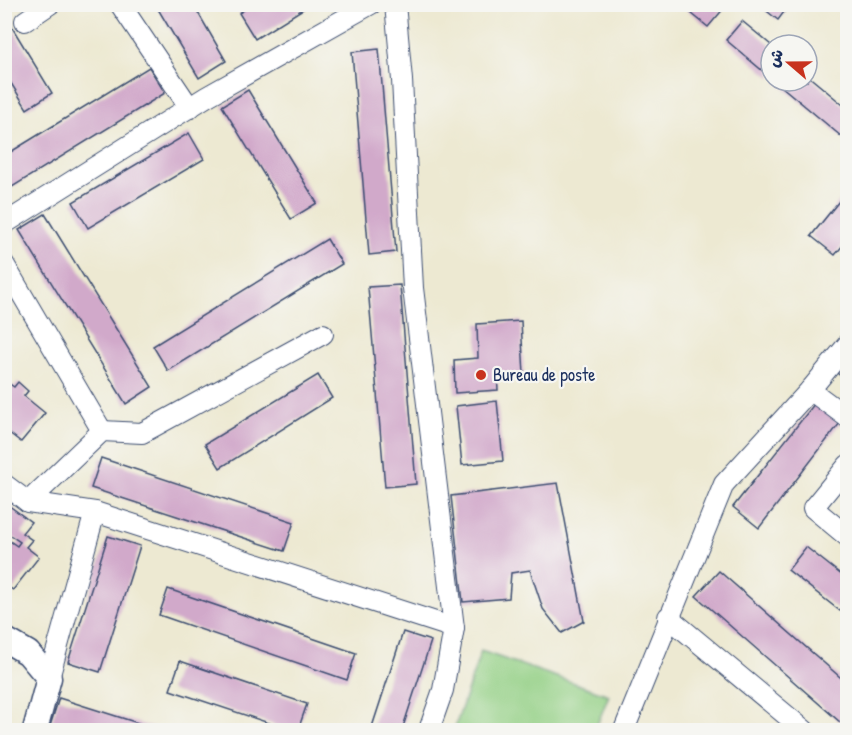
<svg xmlns="http://www.w3.org/2000/svg" width="852" height="735" font-family="'Patrick Hand','Playpen Sans Arabic',sans-serif">
  <style>
    .green { fill: #92cf83; stroke: #567f70; stroke-width: 1.5 }
    .building { fill: #d1a9ca }
    .lines { fill: none; stroke-linecap: round; stroke-linejoin: round }
    .minor-casing { stroke: #3a4b6f; stroke-width: 22 }
    .tertiary-casing { stroke: #3a4b6f; stroke-width: 27 }
    .minor { stroke: #fff; stroke-width: 20 }
    .tertiary { stroke: #fff; stroke-width: 24 }
    .poi-dot { fill: #c8321e; stroke: #f6f6f2; stroke-width: 2 }
    .labels { text-anchor: middle; stroke-width: 4.5; stroke-linejoin: round; paint-order: stroke }
    .poi-label { font-size: 18px; fill: #1b2f5e; stroke: #f6f6f2; text-anchor: start }
  </style>
  <rect width="100%" height="100%" fill="#f6f6f2"/>
  <filter id="ink" filterUnits="userSpaceOnUse"><feTurbulence type="fractalNoise" baseFrequency=".0167" numOctaves="2"/><feDisplacementMap in="SourceGraphic" scale="12" xChannelSelector="R" yChannelSelector="G"/><feConvolveMatrix kernelMatrix="1 2 1 2 8 2 1 2 1" color-interpolation-filters="sRGB"/></filter>
  <filter id="wash" filterUnits="userSpaceOnUse"><feTurbulence type="fractalNoise" baseFrequency=".008" numOctaves="4" result="noise"/><feDisplacementMap in="SourceGraphic" scale="24" xChannelSelector="R" yChannelSelector="G"/><feGaussianBlur stdDeviation="1.35" result="paint"/><feColorMatrix in="noise" values="0 0 0 0 0 0 0 0 0 0 0 0 0 0 0 0 0 1.4 0 .05"/><feComposite in="paint" operator="in"/></filter>
  <g filter="url(#wash)">
    <rect width="100%" height="100%" fill="#ede9d2"/>
    <path class="green" d="M481,651L609,695L595,730H454Z"/>
    <g id="blocks">
      <g class="building">
        <path d="M155,4H193L226,61L199,78Z"/>
        <path d="M253,4H311L255,39L239,13Z"/>
        <path d="M680,4H722L725,7L708,27Z"/>
        <path d="M758,4H790L778,20Z"/>
        <path d="M4,14L52,93L27,109L4,72Z"/>
        <path d="M742,21L771,45V78L726,40Z"/>
        <path d="M379,49L396,252L369,255L352,52Z"/>
        <path d="M149,67L165,93L4,192V156Z"/>
        <path d="M807,75L848,109V142L775,81H807Z"/>
        <path d="M248,90L317,203L291,219L222,106Z"/>
        <path d="M189,133L204,159L88,228L73,202Z"/>
        <path d="M848,190V239L835,255L811,236Z"/>
        <path d="M45,214L152,387L126,404L19,230Z"/>
        <path d="M327,239L342,264L168,371L153,346Z"/>
        <path d="M400,285L416,484L385,487L368,287Z"/>
        <path d="M521,321L524,375L497,376L498,390L455,393L454,360L478,358L477,324Z"/>
        <path d="M848,361V382L837,373Z"/>
        <path d="M318,375L332,398L220,468L205,444Z"/>
        <path d="M4,380L14,387L18,382L28,391L24,396L45,413L21,442L4,429Z"/>
        <path d="M497,401L503,461L462,465L456,406Z"/>
        <path d="M815,403L840,423L759,528L733,507Z"/>
        <path d="M101,458L294,522L284,551L91,488Z"/>
        <path d="M558,483L584,621L562,633L543,609L530,570L511,573L509,598L463,602L451,496Z"/>
        <path d="M4,502L31,522L22,533L32,540L26,547L39,557L13,590L4,584V561L7,558L4,556V537L17,546L20,542L4,531Z"/>
        <path d="M108,536L140,546L100,672L68,662Z"/>
        <path d="M806,547L848,580V602L840,611L788,570Z"/>
        <path d="M719,571L848,684V729L696,596Z"/>
        <path d="M168,589L356,653L347,680L159,615Z"/>
        <path d="M403,632L431,641L402,730H371Z"/>
        <path d="M180,661L307,704L298,730H290L170,690Z"/>
        <path d="M59,698L160,730H65L50,726Z"/>
        <path d="M784,721L795,730H776Z"/>
      </g>
    </g>
  </g>
  <g filter="url(#ink)">
    <use href="#blocks" fill-opacity="0" stroke="#3a4b6f" stroke-width="1.5"/>
    <g class="lines">
      <defs>
        <g id="minor">
          <path d="M120,4L190,108"/>
          <path d="M395,4L402,80L413,288L454,628L443,690L429,730"/>
          <path d="M25,21L50,4"/>
          <path d="M4,224L206,97L371,4"/>
          <path d="M4,264L102,431"/>
          <path d="M810,390L848,418"/>
          <path d="M848,465L813,508L848,537"/>
          <path d="M4,484L28,502L95,512L454,628"/>
          <path d="M28,502L102,431L142,433L323,334"/>
          <path d="M668,617L804,730"/>
          <path d="M49,678L95,512"/>
          <path d="M624,730L724,484L810,390L848,344"/>
        </g>
        <path id="tertiary" d="M4,639L28,653L49,678L35,730"/>
      </defs>
      <use href="#minor" class="minor-casing"/>
      <use href="#tertiary" class="tertiary-casing"/>
      <use href="#minor" class="minor"/>
      <use href="#tertiary" class="tertiary"/>
    </g>
  </g>
  <circle class="poi-dot" cx="481" cy="375" r="6"/>
  <g class="labels">
    <g class="poi-label">
      <text x="493" y="381">Bureau de poste</text>
    </g>
  </g>
  <rect width="852" height="735" fill="none" stroke="#f6f6f2" stroke-width="24"/>
  <g transform="translate(789 63) rotate(290)"><circle r="28" fill="#f6f6f2" stroke="#9ea6b7" stroke-width="1.5"/>
  <path d="M0-4.5L10 22L0 15L-10 22Z" fill="#c8321e"/>
  <text y="-9" font-size="16" font-weight="bold" text-anchor="middle" fill="#1b2f5e">ش</text>
  </g>
</svg>
